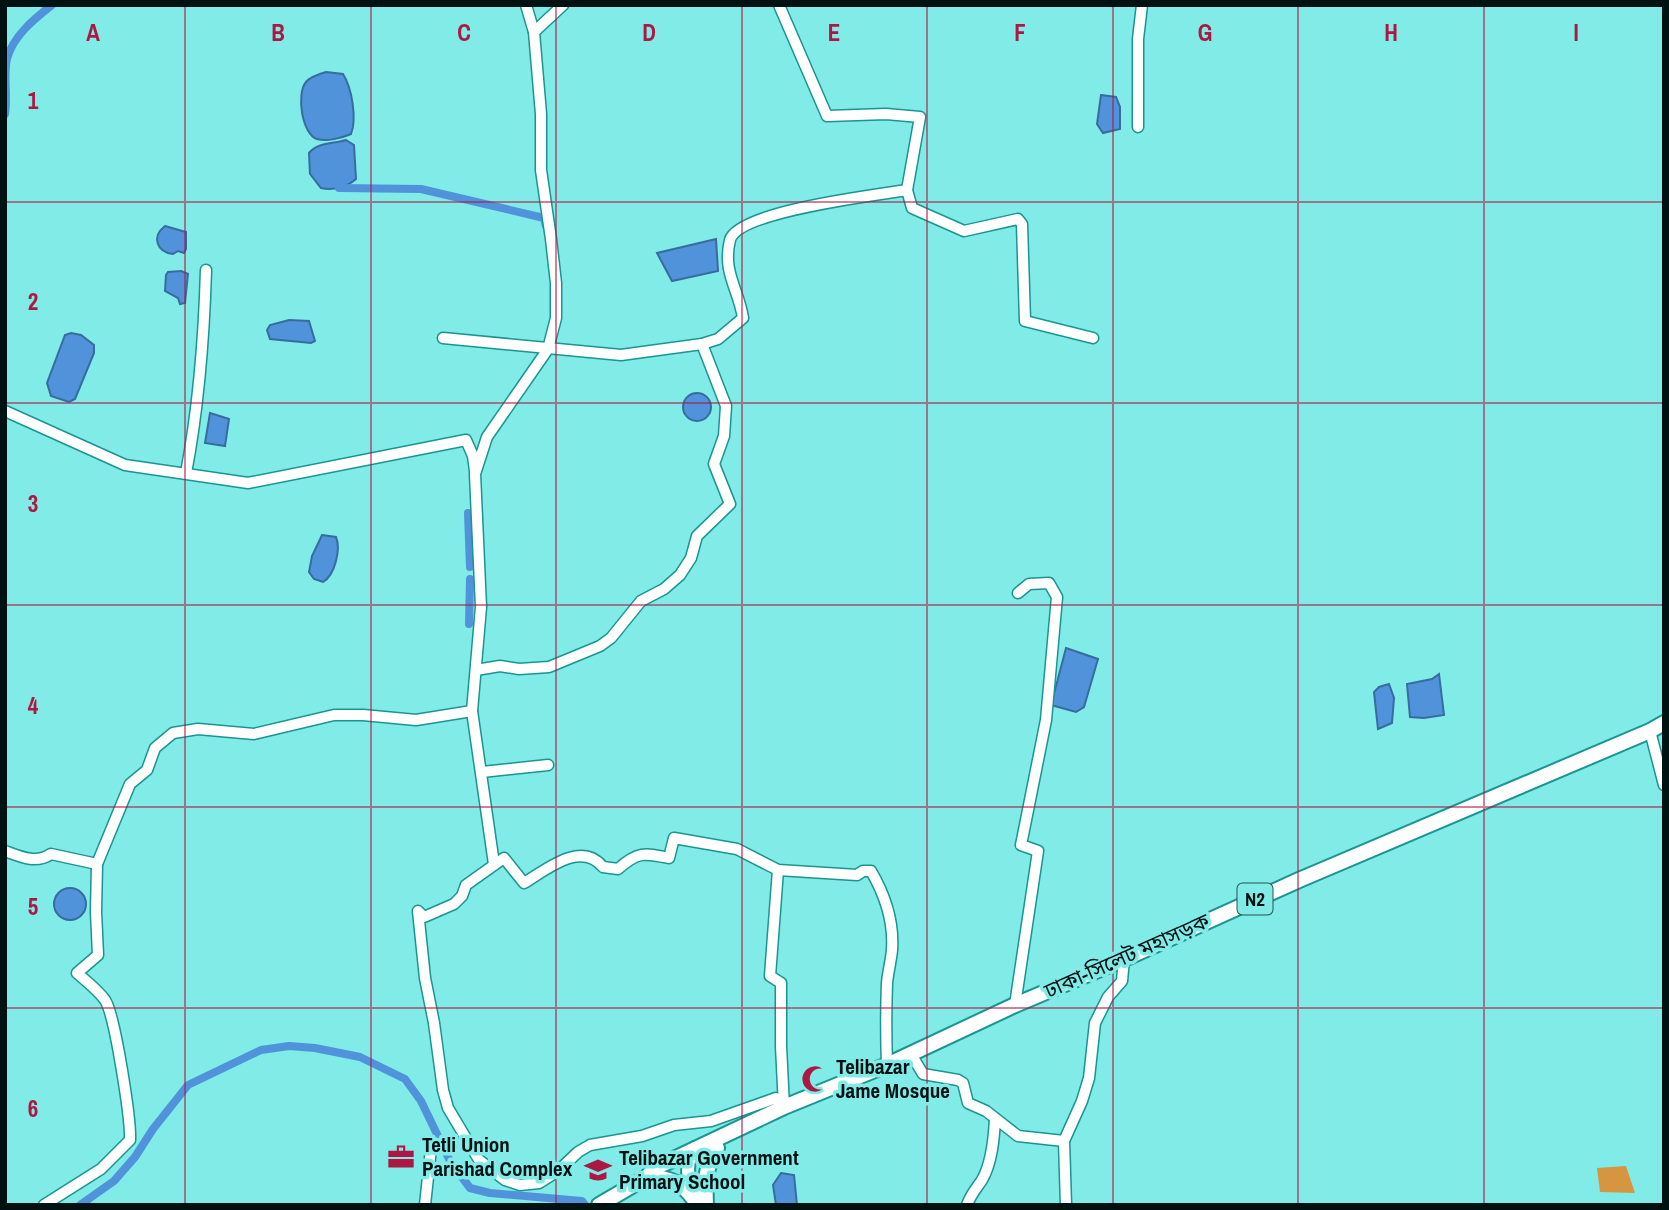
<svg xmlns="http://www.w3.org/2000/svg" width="1669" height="1210" font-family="'Archivo Narrow','Noto Sans Bengali',sans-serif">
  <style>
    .green { fill: #d5963f }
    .water { fill: #5093db; stroke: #386c9e; stroke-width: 2 }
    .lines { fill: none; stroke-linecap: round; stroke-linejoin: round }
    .canal { stroke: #5093db; stroke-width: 8 }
    .minor-casing { stroke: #199592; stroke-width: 13 }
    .major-casing { stroke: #199592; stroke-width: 16 }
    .highway-casing { stroke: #199592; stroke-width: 18 }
    .minor { stroke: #fff; stroke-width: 10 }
    .major { stroke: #fff; stroke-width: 12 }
    .highway { stroke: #fff; stroke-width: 14 }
    .grid { fill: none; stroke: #ac1843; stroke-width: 2; stroke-opacity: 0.55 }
    .labels { text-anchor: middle; stroke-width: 7; stroke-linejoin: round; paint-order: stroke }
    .shield { fill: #80ebe7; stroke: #265251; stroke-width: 2 }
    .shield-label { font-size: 19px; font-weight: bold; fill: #011 }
    .street-label { font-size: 21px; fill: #011; stroke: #80ebe7 }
    .poi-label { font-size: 21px; font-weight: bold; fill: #011; stroke: #80ebe7; text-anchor: start }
    .grid-label { font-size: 23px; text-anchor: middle; font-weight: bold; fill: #ac1843; stroke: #80ebe7; stroke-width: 7; stroke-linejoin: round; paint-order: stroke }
  </style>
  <rect width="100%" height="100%" fill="#80ebe7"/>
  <path class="green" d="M1626,1166L1635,1193L1600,1192L1597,1168Z"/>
  <g class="water">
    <path d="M326,72L343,74C352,88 357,119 351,134C342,138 326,142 317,139C302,134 296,94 306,82C310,77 319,74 326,72Z"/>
    <path d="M1101,95L1116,97L1120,107V129L1103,133L1097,124Z"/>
    <path d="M346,140L354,145L356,179C347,187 333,191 321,188L310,174L309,153C318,142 333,144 346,140Z"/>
    <path d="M165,226L186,232V249L184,253L178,251L173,254C157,252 151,237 165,226Z"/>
    <path d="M716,239L718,271L672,281L657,253Z"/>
    <path d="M181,271L188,274L185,303L180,304L178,298L165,291L166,275L168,272Z"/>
    <path d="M289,320L309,321L315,341L311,343L270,339L267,330L270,325Z"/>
    <path d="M71,333L81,335L94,345V353L75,399L69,402L51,396L47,383L65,335Z"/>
    <circle cx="697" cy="407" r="14"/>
    <path d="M210,413L229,419L225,446L205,443Z"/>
    <path d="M322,535L336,537C341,549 335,575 323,582L314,579L309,572L312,556Z"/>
    <path d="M1066,648L1098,659L1084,707L1076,712L1051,705Z"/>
    <path d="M1439,674L1444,715L1424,718L1410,717L1407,684L1432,679Z"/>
    <path d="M1389,684L1394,698L1392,723L1378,729L1374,692L1379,687Z"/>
    <circle cx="70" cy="904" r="16"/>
    <path d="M781,1173L794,1175L797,1205H776L773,1185Z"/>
  </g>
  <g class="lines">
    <g class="canal">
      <path d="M5,114C8,96 3,77 7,59C13,36 34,19 52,5"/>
      <path d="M339,188L421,189L544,218L546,226"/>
      <path d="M468,513L470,567"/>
      <path d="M469,624L470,579"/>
      <path d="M80,1205L114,1181L135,1157L153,1129L188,1085L261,1050L289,1046L315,1048L360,1057L405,1079L421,1101L450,1161L470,1188L490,1193L582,1201L585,1205"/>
    </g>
    <defs>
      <g id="minor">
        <path d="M526,5L534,32"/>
        <path d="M779,5L827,116L886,114L920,117L907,190L912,208L964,231L1018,219L1022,224L1025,321L1093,338"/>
        <path d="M1138,127V39L1142,5"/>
        <path d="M443,338L621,355L702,344L718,339L743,318C739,290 722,272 730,240C738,211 878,195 907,190"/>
        <path d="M5,411L125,465L248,483L466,440L473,456L475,471"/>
        <path d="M186,473C199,405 204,339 206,270"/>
        <path d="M476,670L500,666L519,669L549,667L600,646L611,638L641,601L664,589L680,575L691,558L697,536L730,504L714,464L724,436L726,406L702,344"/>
        <path d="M472,711L494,864"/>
        <path d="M1650,731L1664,785"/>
        <path d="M482,772L548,765"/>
        <path d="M5,851C21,857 36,864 51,854L97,864"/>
        <path d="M778,870L770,976L781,983V1046L784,1107"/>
        <path d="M1015,1005L1038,851L1021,845L1046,720L1057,597L1049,583L1029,584L1018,593"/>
        <path d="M911,1054L923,1074L958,1080L963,1083L968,1103L986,1111L1018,1136L1064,1141"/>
        <path d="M784,1107L776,1098L711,1121L674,1125L642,1136L590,1145L578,1152L558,1171L539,1183L520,1185L505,1180L479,1160L448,1108L443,1090L434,1023L425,978L418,911L424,917L454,904L462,896L466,885L504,858L524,883C546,870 581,840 603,867L618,869C638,851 645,853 669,858L674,838L737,849L778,870L857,875L863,871H871C885,895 894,922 892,950C891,961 888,972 887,983C886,1010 886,1038 887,1065"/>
        <path d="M44,1205L101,1169L130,1140C131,1120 115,1015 105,1000C98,990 86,981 77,973L98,955L96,912L97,864L130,784L147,770L155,748L173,733L198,729L254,734L334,715H363L416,720L472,711L481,607L475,474L487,437L548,349L556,318V283L551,239L541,170V114L534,32L563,5"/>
        <path d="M425,1205L431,1149"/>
        <path d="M967,1205C971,1194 976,1189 982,1180C992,1163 994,1138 995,1119"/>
        <path d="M1066,1205L1064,1141L1082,1101L1089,1078L1095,1023L1108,997L1122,981L1124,959"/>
      </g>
      <path id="major" d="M695,1148C683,1164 688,1187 700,1202"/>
      <g id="highway">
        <path d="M656,1177C679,1181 685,1186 698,1205"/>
        <path d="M599,1205L647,1177L655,1168L784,1107L887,1065L1015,1005L1124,959L1299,880L1650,731L1664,723"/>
        <path d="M706,1205C705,1184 705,1165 717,1148"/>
      </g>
    </defs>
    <use href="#minor" class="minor-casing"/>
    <use href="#major" class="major-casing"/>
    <use href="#highway" class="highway-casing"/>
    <use href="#minor" class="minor"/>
    <use href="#major" class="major"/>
    <use href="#highway" class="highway"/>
  </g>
  <path class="grid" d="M185,5V1205M371,5V1205M556,5V1205M742,5V1205M927,5V1205M1113,5V1205M1298,5V1205M1484,5V1205M5,202H1664M5,403H1664M5,605H1664M5,807H1664M5,1008H1664"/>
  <defs>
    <symbol id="mosque-bare" viewBox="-9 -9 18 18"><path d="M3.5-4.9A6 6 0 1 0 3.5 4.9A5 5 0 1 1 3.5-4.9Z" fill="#ac1843" stroke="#80ebe7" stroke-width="2.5" paint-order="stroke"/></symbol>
    <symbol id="office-bare" viewBox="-9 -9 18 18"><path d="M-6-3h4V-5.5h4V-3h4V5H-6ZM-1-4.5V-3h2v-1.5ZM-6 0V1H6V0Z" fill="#ac1843" stroke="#80ebe7" stroke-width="2.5" paint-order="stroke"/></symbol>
    <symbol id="school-bare" viewBox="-9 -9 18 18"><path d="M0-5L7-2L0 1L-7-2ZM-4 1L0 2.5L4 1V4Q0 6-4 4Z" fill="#ac1843" stroke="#80ebe7" stroke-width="2.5" paint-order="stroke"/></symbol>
  </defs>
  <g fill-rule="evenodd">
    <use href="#mosque-bare" x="796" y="1060" width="38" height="38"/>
    <use href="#office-bare" x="382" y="1138" width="38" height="38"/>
    <use href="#school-bare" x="579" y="1151" width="38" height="38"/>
  </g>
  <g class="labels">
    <rect class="shield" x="1237.5" y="883.5" width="35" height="31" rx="5"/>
    <g class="shield-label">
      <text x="1255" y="906">N2</text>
    </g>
    <g class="street-label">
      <text transform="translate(1127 956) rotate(-24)" y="7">ঢাকা-সিলেট মহাসড়ক</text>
    </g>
    <g class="poi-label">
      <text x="836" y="1074">Telibazar<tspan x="836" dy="24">Jame Mosque</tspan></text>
      <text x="422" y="1152">Tetli Union<tspan x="422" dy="24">Parishad Complex</tspan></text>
      <text x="619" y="1165">Telibazar Government<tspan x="619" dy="24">Primary School</tspan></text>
    </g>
  </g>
  <g class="grid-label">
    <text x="93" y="41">A</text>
    <text x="278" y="41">B</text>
    <text x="464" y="41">C</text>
    <text x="649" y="41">D</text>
    <text x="834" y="41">E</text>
    <text x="1020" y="41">F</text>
    <text x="1205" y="41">G</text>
    <text x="1391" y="41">H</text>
    <text x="1576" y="41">I</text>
    <text x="33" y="109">1</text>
    <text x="33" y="310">2</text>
    <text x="33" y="512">3</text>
    <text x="33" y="714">4</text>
    <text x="33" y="915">5</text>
    <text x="33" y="1117">6</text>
  </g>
  <rect width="1669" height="1210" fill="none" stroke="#001111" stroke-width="14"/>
</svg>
